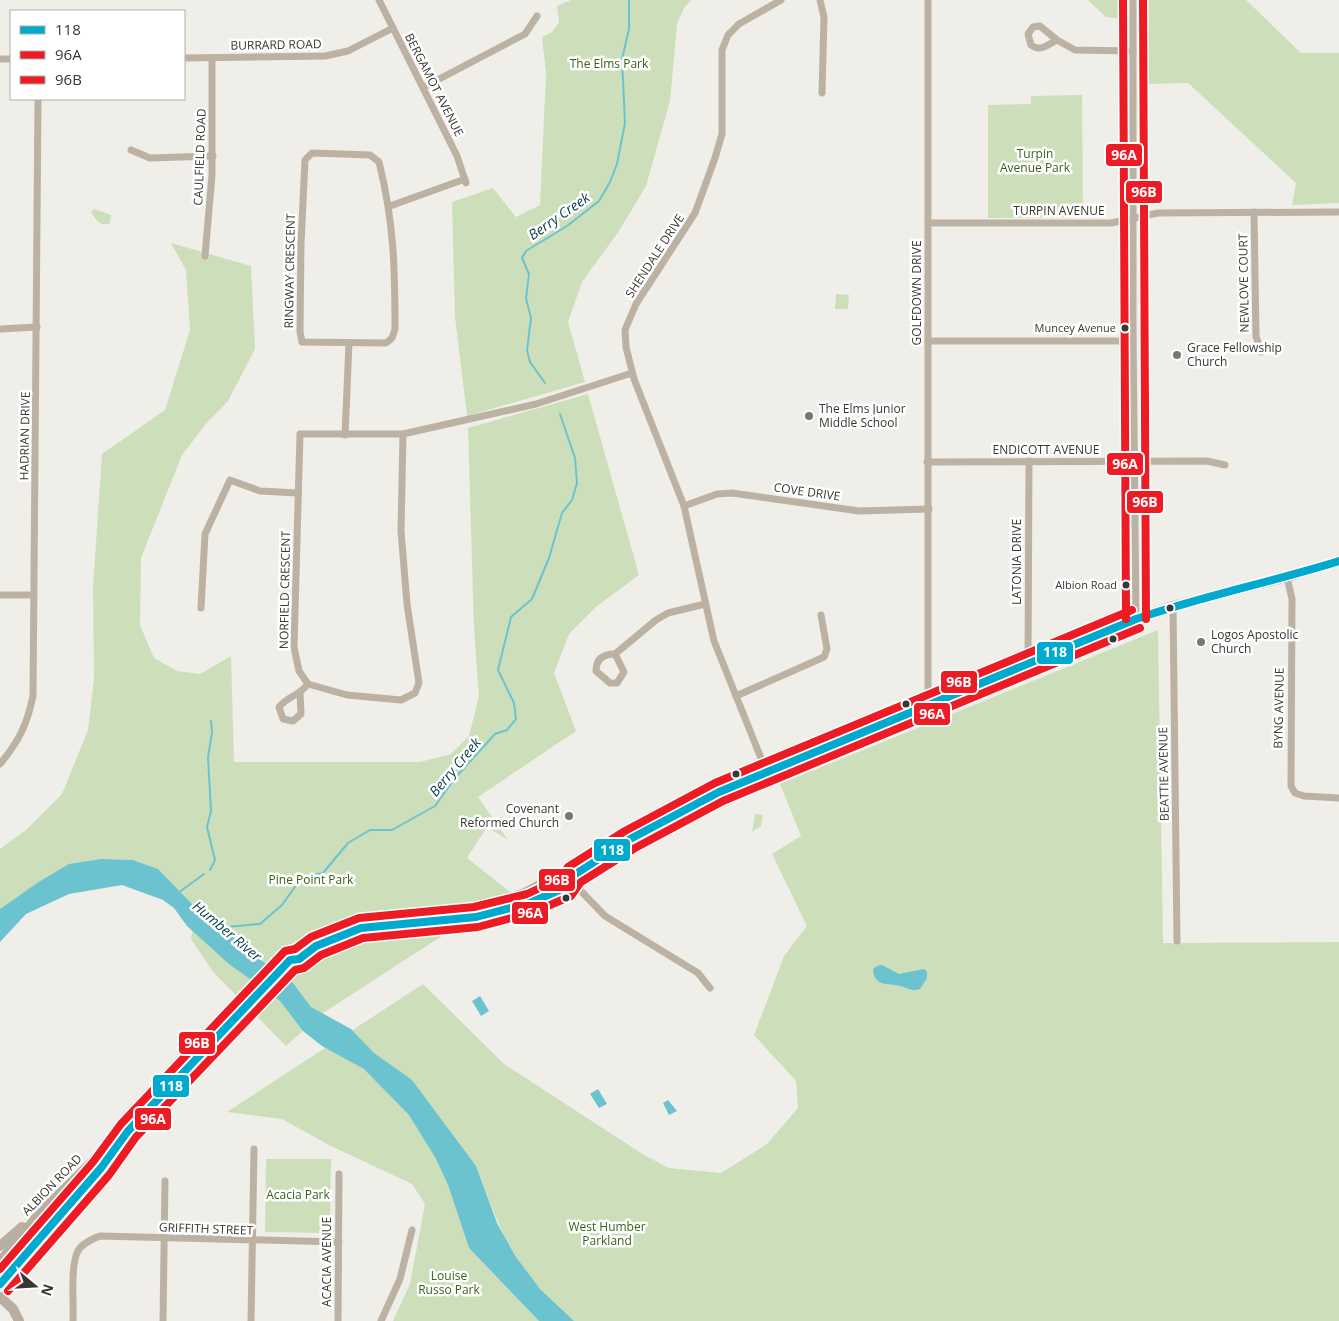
<svg xmlns="http://www.w3.org/2000/svg" width="1339" height="1321" font-family="'Open Sans',sans-serif">
  <style>
    .green { fill: #ccdfba }
    .water { fill: #6cc3d0 }
    .lines { fill: none; stroke-linecap: round; stroke-linejoin: round }
    .stream { stroke: #6cc3d0; stroke-width: 2 }
    .minor { stroke: #bcb2a4; stroke-width: 7 }
    .secondary { stroke: #b9afa1; stroke-width: 10 }
    .bus-1-casing { stroke: #fff; stroke-width: 11 }
    .bus-2-casing { stroke: #fff; stroke-width: 11 }
    .bus-3-casing { stroke: #fff; stroke-width: 11 }
    .bus-1 { stroke: #00a9ce; stroke-width: 8 }
    .bus-2 { stroke: #ed1c24; stroke-width: 8 }
    .bus-3 { stroke: #ed1c24; stroke-width: 8 }
    .bus-dot { fill: #383733; stroke: #fff; stroke-width: 2 }
    .poi-dot { fill: #787773; stroke: #fff; stroke-width: 2 }
    .labels { text-anchor: middle; stroke-width: 5; stroke-linejoin: round; paint-order: stroke }
    .bus-label { font-size: 11px; fill: #383733; stroke: #fff; text-anchor: end }
    .street-label { font-size: 12px; fill: #383733; stroke: #fff }
    .park-label { font-size: 12px; fill: #3b6116; stroke: #fff }
    .poi-label { font-size: 12px; fill: #383733; stroke: #fff; text-anchor: start }
    .water-label { font-size: 14px; font-style: italic; fill: #063f47; stroke: #fff }
    .line-badge { stroke: #fff; stroke-width: 2 }
    .badge-label { font-size: 14px; text-anchor: middle; font-weight: bold; fill: #fff }
  </style>
  <rect width="100%" height="100%" fill="#f0eee9"/>
  <g class="green">
    <path d="M571,0H691L684,8L677,24L670,101L646,186L619,231L582,282L568,322L585,382L467,416L455,317L452,202L493,188L516,217L540,205L546,74L542,37L552,32L559,23L557,6Z"/>
    <path d="M1088,0H1122V19L1106,17Z"/>
    <path d="M1145,0H1246L1301,53H1339V203L1292,205L1296,183L1188,83L1146,84Z"/>
    <path d="M1082,95L1083,217L988,218V105L1031,104V96Z"/>
    <path d="M94,209L111,215L110,223C98,228 96,218 91,212Z"/>
    <path d="M171,243L251,266L255,349L228,401L205,425L182,455L141,558L140,625L154,658L177,671L200,674L231,656L234,762H420L451,754L469,736L479,696L474,629L468,428L588,394L639,575L597,606L569,634L554,673L576,731L478,797L508,840L487,827L467,858L510,892L323,1013L286,1046L213,972L191,939L197,909L158,869L133,860L102,859L37,883L0,909V849L27,829L62,794L88,730L94,679L93,588L102,454L165,410L190,330L186,270Z"/>
    <path d="M836,294L849,295L848,309H835Z"/>
    <path d="M1158,630L1163,943L1339,942V1321H574C563,1310 550,1300 540,1289C508,1253 492,1210 476,1166L435,1157L448,1185L469,1248L539,1321H393L410,1284L425,1204L412,1184L329,1145L282,1119L227,1112L423,984L504,1064L644,1155L669,1168L721,1173L767,1144L798,1108L796,1081L754,1035L784,956L807,926L772,854L801,836L780,784Z"/>
    <path d="M755,814L763,815L761,826L752,832Z"/>
    <path d="M266,1159H331L330,1233L265,1232Z"/>
  </g>
  <g class="water">
    <path d="M102,859L133,860L158,869L197,909L229,927L254,956L289,978L311,1007L351,1029L374,1053L412,1080L476,1166L497,1223L516,1257L540,1289L574,1321H539L469,1248L448,1185L435,1157L409,1115L364,1069L322,1046L303,1031L280,1001L229,964L187,926L174,908L163,900L122,885L69,894L26,914L0,942V909L37,883L69,864Z"/>
    <path d="M882,965L899,974L924,969L927,972V978L920,989C912,992 908,988 900,986C888,983 874,987 873,969L877,966Z"/>
    <path d="M480,996L489,1011L481,1016L472,1001Z"/>
    <path d="M598,1089L607,1104L599,1108L590,1094Z"/>
    <path d="M668,1100L677,1111L669,1115L663,1103Z"/>
  </g>
  <g class="lines">
    <g class="stream">
      <path d="M545,383L530,362L527,350L531,318L526,298L529,274L522,258L526,251L567,226L599,201L610,182L617,164L625,123L622,59L629,29V0"/>
      <path d="M210,870L215,860L207,827L211,811L208,757L212,732L211,721"/>
      <path d="M178,893L204,874"/>
      <path d="M227,927L260,924L282,905L297,884L313,875L323,873L348,843L370,830H392L435,806L455,778L495,734L507,730L516,719L514,703L498,670L511,617L532,599L549,558L562,513L572,500L577,483L575,458L560,414"/>
    </g>
    <g class="minor">
      <path d="M379,0L457,156L466,183"/>
      <path d="M820,0L824,17L822,93"/>
      <path d="M928,0V705"/>
      <path d="M1133,0V328L1136,619"/>
      <path d="M1057,40C1048,45 1040,52 1031,45L1028,34L1033,27L1040,26L1057,40L1075,50L1133,51"/>
      <path d="M184,58L325,56L348,51L393,28"/>
      <path d="M0,59H11"/>
      <path d="M424,87L525,34L537,16"/>
      <path d="M131,150L150,158L213,156"/>
      <path d="M312,153L370,155L379,162C394,222 395,268 395,329L392,338L386,343L302,342L300,332L301,244L305,160Z"/>
      <path d="M390,206L465,179"/>
      <path d="M1254,212L1256,336L1261,352"/>
      <path d="M928,223H1111L1158,213L1339,212"/>
      <path d="M205,256L212,175V58"/>
      <path d="M0,329L37,327"/>
      <path d="M928,341H1133"/>
      <path d="M403,434L401,531L407,604L419,683L415,693L401,700L347,695L308,684L299,671L294,647L300,434H403L536,404L632,373"/>
      <path d="M345,435L349,343"/>
      <path d="M927,462L1207,461L1225,465"/>
      <path d="M684,506L717,494L732,493L859,511L929,509"/>
      <path d="M1287,577L1292,599L1291,786L1295,793L1304,796L1339,798"/>
      <path d="M0,595H34"/>
      <path d="M1173,606L1177,941"/>
      <path d="M201,608L205,534L230,480L260,491L298,493"/>
      <path d="M615,654L624,672L617,683H610L596,671C596,659 603,654 615,654L656,620L668,613L705,604"/>
      <path d="M1028,664L1029,461"/>
      <path d="M300,693L301,714L293,721L283,719L279,707C289,695 299,696 308,684"/>
      <path d="M736,696L824,657L827,649L821,615"/>
      <path d="M0,764C19,741 27,725 33,696L38,99"/>
      <path d="M767,773L714,641L684,506L634,379L626,347L625,330L636,304L695,213L715,158L722,134V50L728,35L739,24L781,0"/>
      <path d="M574,875L579,889L605,916L698,973L710,988"/>
      <path d="M73,1321C74,1304 70,1265 78,1251C82,1243 93,1239 100,1236L339,1242"/>
      <path d="M163,1321L165,1181"/>
      <path d="M251,1321L254,1149"/>
      <path d="M338,1321L339,1174"/>
      <path d="M381,1321L400,1279L412,1230"/>
    </g>
    <g class="secondary">
      <path d="M290,960L299,959L316,946L361,928L476,917L530,903L566,887L574,875L630,839L719,792L1136,619L1173,606L1287,577L1339,561"/>
      <path d="M0,1246L22,1227"/>
      <path d="M0,1262L41,1212L92,1162L128,1131L290,960L293,951L314,936L355,920L486,906L525,893L559,875H574"/>
      <path d="M0,1284L101,1168L117,1146"/>
      <path d="M0,1297L13,1309L19,1321"/>
    </g>
    <defs>
      <path id="bus-1" d="M0,1284L101,1168L128,1131L290,960L299,959L316,946L361,928L476,917L530,903L566,887L574,875L630,839L719,792L1136,619C1202,596 1272,582 1339,561"/>
      <g id="bus-2">
        <path d="M1123,0L1126,619"/>
        <path d="M8,1291L109,1175L136,1137L295,970L304,968L321,955L363,938L478,927L534,912L571,896L581,882L635,848L723,801L1140,628"/>
      </g>
      <g id="bus-3">
        <path d="M1143,0L1146,619"/>
        <path d="M0,1269L93,1162L121,1124L285,951L295,949L311,937L359,918L474,907L527,894L559,879L568,867L625,831L715,783L1132,610"/>
      </g>
    </defs>
    <use href="#bus-1" class="bus-1-casing"/>
    <use href="#bus-2" class="bus-2-casing"/>
    <use href="#bus-3" class="bus-3-casing"/>
    <use href="#bus-1" class="bus-1"/>
    <use href="#bus-2" class="bus-2"/>
    <use href="#bus-3" class="bus-3"/>
  </g>
  <g class="bus-dot">
    <circle cx="1125" cy="328" r="4.5"/>
    <circle cx="1126" cy="585" r="4.5"/>
    <circle cx="1170" cy="608" r="4.5"/>
    <circle cx="1113" cy="639" r="4.5"/>
    <circle cx="906" cy="704" r="4.5"/>
    <circle cx="736" cy="774" r="4.5"/>
    <circle cx="566" cy="898" r="4.5"/>
  </g>
  <g class="poi-dot">
    <circle cx="1177" cy="355" r="5"/>
    <circle cx="809" cy="416" r="5"/>
    <circle cx="1201" cy="642" r="5"/>
    <circle cx="569" cy="816" r="5"/>
  </g>
  <g class="labels">
    <g class="bus-label">
      <text x="1116" y="332">Muncey Avenue</text>
      <text x="1117" y="589">Albion Road</text>
    </g>
    <g class="street-label">
      <text transform="translate(276 45) rotate(-1)" y="4">BURRARD ROAD</text>
      <text transform="translate(434 85) rotate(63)" y="4">BERGAMOT AVENUE</text>
      <text transform="translate(200 157) rotate(-88)" y="4">CAULFIELD ROAD</text>
      <text x="1059" y="215">TURPIN AVENUE</text>
      <text transform="translate(655 256) rotate(-57)" y="4">SHENDALE DRIVE</text>
      <text transform="translate(290 271) rotate(-89)" y="4">RINGWAY CRESCENT</text>
      <text transform="translate(1244 283) rotate(-91)" y="4">NEWLOVE COURT</text>
      <text transform="translate(917 293) rotate(-90)" y="4">GOLFDOWN DRIVE</text>
      <text transform="translate(25 436) rotate(-89)" y="4">HADRIAN DRIVE</text>
      <text x="1046" y="454">ENDICOTT AVENUE</text>
      <text transform="translate(807 492) rotate(8)" y="4">COVE DRIVE</text>
      <text transform="translate(1017 562) rotate(-90)" y="4">LATONIA DRIVE</text>
      <text transform="translate(285 590) rotate(-89)" y="4">NORFIELD CRESCENT</text>
      <text transform="translate(1279 708) rotate(-89)" y="4">BYNG AVENUE</text>
      <text transform="translate(1164 774) rotate(-91)" y="4">BEATTIE AVENUE</text>
      <text transform="translate(52 1185) rotate(-46)" y="4">ALBION ROAD</text>
      <text transform="translate(206 1229) rotate(2)" y="4">GRIFFITH STREET</text>
      <text transform="translate(327 1262) rotate(-90)" y="4">ACACIA AVENUE</text>
    </g>
    <g class="park-label">
      <text x="609" y="68">The Elms Park</text>
      <text x="1035" y="158">Turpin<tspan x="1035" dy="14">Avenue Park</tspan></text>
      <text x="311" y="884">Pine Point Park</text>
      <text x="298" y="1199">Acacia Park</text>
      <text x="607" y="1231">West Humber<tspan x="607" dy="14">Parkland</tspan></text>
      <text x="449" y="1280">Louise<tspan x="449" dy="14">Russo Park</tspan></text>
    </g>
    <g class="poi-label">
      <text x="1187" y="352">Grace Fellowship<tspan x="1187" dy="14">Church</tspan></text>
      <text x="819" y="413">The Elms Junior<tspan x="819" dy="14">Middle School</tspan></text>
      <text x="1211" y="639">Logos Apostolic<tspan x="1211" dy="14">Church</tspan></text>
      <text x="559" y="813" text-anchor="end">Covenant<tspan x="559" dy="14">Reformed Church</tspan></text>
    </g>
    <g class="water-label">
      <text transform="translate(559 216) rotate(-35)" y="5">Berry Creek</text>
      <text transform="translate(455 767) rotate(-50)" y="5">Berry Creek</text>
      <text transform="translate(227 931) rotate(40)" y="5">Humber River</text>
    </g>
  </g>
  <g class="line-badge">
    <rect x="1105" y="143" width="38" height="24" rx="5" fill="#ed1c24"/>
    <rect x="1125" y="180" width="38" height="24" rx="5" fill="#ed1c24"/>
    <rect x="1106" y="452" width="38" height="24" rx="5" fill="#ed1c24"/>
    <rect x="1126" y="490" width="38" height="24" rx="5" fill="#ed1c24"/>
    <rect x="1036" y="641" width="38" height="24" rx="5" fill="#00a9ce"/>
    <rect x="940" y="670" width="38" height="24" rx="5" fill="#ed1c24"/>
    <rect x="913" y="702" width="38" height="24" rx="5" fill="#ed1c24"/>
    <rect x="593" y="838" width="38" height="24" rx="5" fill="#00a9ce"/>
    <rect x="538" y="868" width="38" height="24" rx="5" fill="#ed1c24"/>
    <rect x="511" y="901" width="38" height="24" rx="5" fill="#ed1c24"/>
    <rect x="178" y="1031" width="38" height="24" rx="5" fill="#ed1c24"/>
    <rect x="152" y="1074" width="38" height="24" rx="5" fill="#00a9ce"/>
    <rect x="134" y="1107" width="38" height="24" rx="5" fill="#ed1c24"/>
  </g>
  <g class="badge-label">
    <text x="1124" y="160">96A</text>
    <text x="1144" y="197">96B</text>
    <text x="1125" y="469">96A</text>
    <text x="1145" y="507">96B</text>
    <text x="1055" y="657">118</text>
    <text x="959" y="687">96B</text>
    <text x="932" y="719">96A</text>
    <text x="612" y="855">118</text>
    <text x="557" y="885">96B</text>
    <text x="530" y="918">96A</text>
    <text x="197" y="1048">96B</text>
    <text x="171" y="1091">118</text>
    <text x="153" y="1124">96A</text>
  </g>
  <rect x="10" y="10" width="175" height="90" fill="#ffffff" stroke="#afafad"/>
  <rect x="20" y="26" width="25" height="8" fill="#00a9ce" stroke="#afafad"/>
  <text x="55" y="35" font-size="15" fill="#383733">118</text>
  <rect x="20" y="51" width="25" height="8" fill="#ed1c24" stroke="#afafad"/>
  <text x="55" y="60" font-size="15" fill="#383733">96A</text>
  <rect x="20" y="76" width="25" height="8" fill="#ed1c24" stroke="#afafad"/>
  <text x="55" y="85" font-size="15" fill="#383733">96B</text>
  <g transform="translate(35 1286) rotate(108)" stroke="#ffffff" stroke-width="4" paint-order="stroke">
  <path d="M0-4L9 19L0 12L-9 19Z" fill="#383733"/>
  <text y="-8" font-size="14" font-weight="bold" text-anchor="middle" fill="#383733">N</text>
  </g>
</svg>
